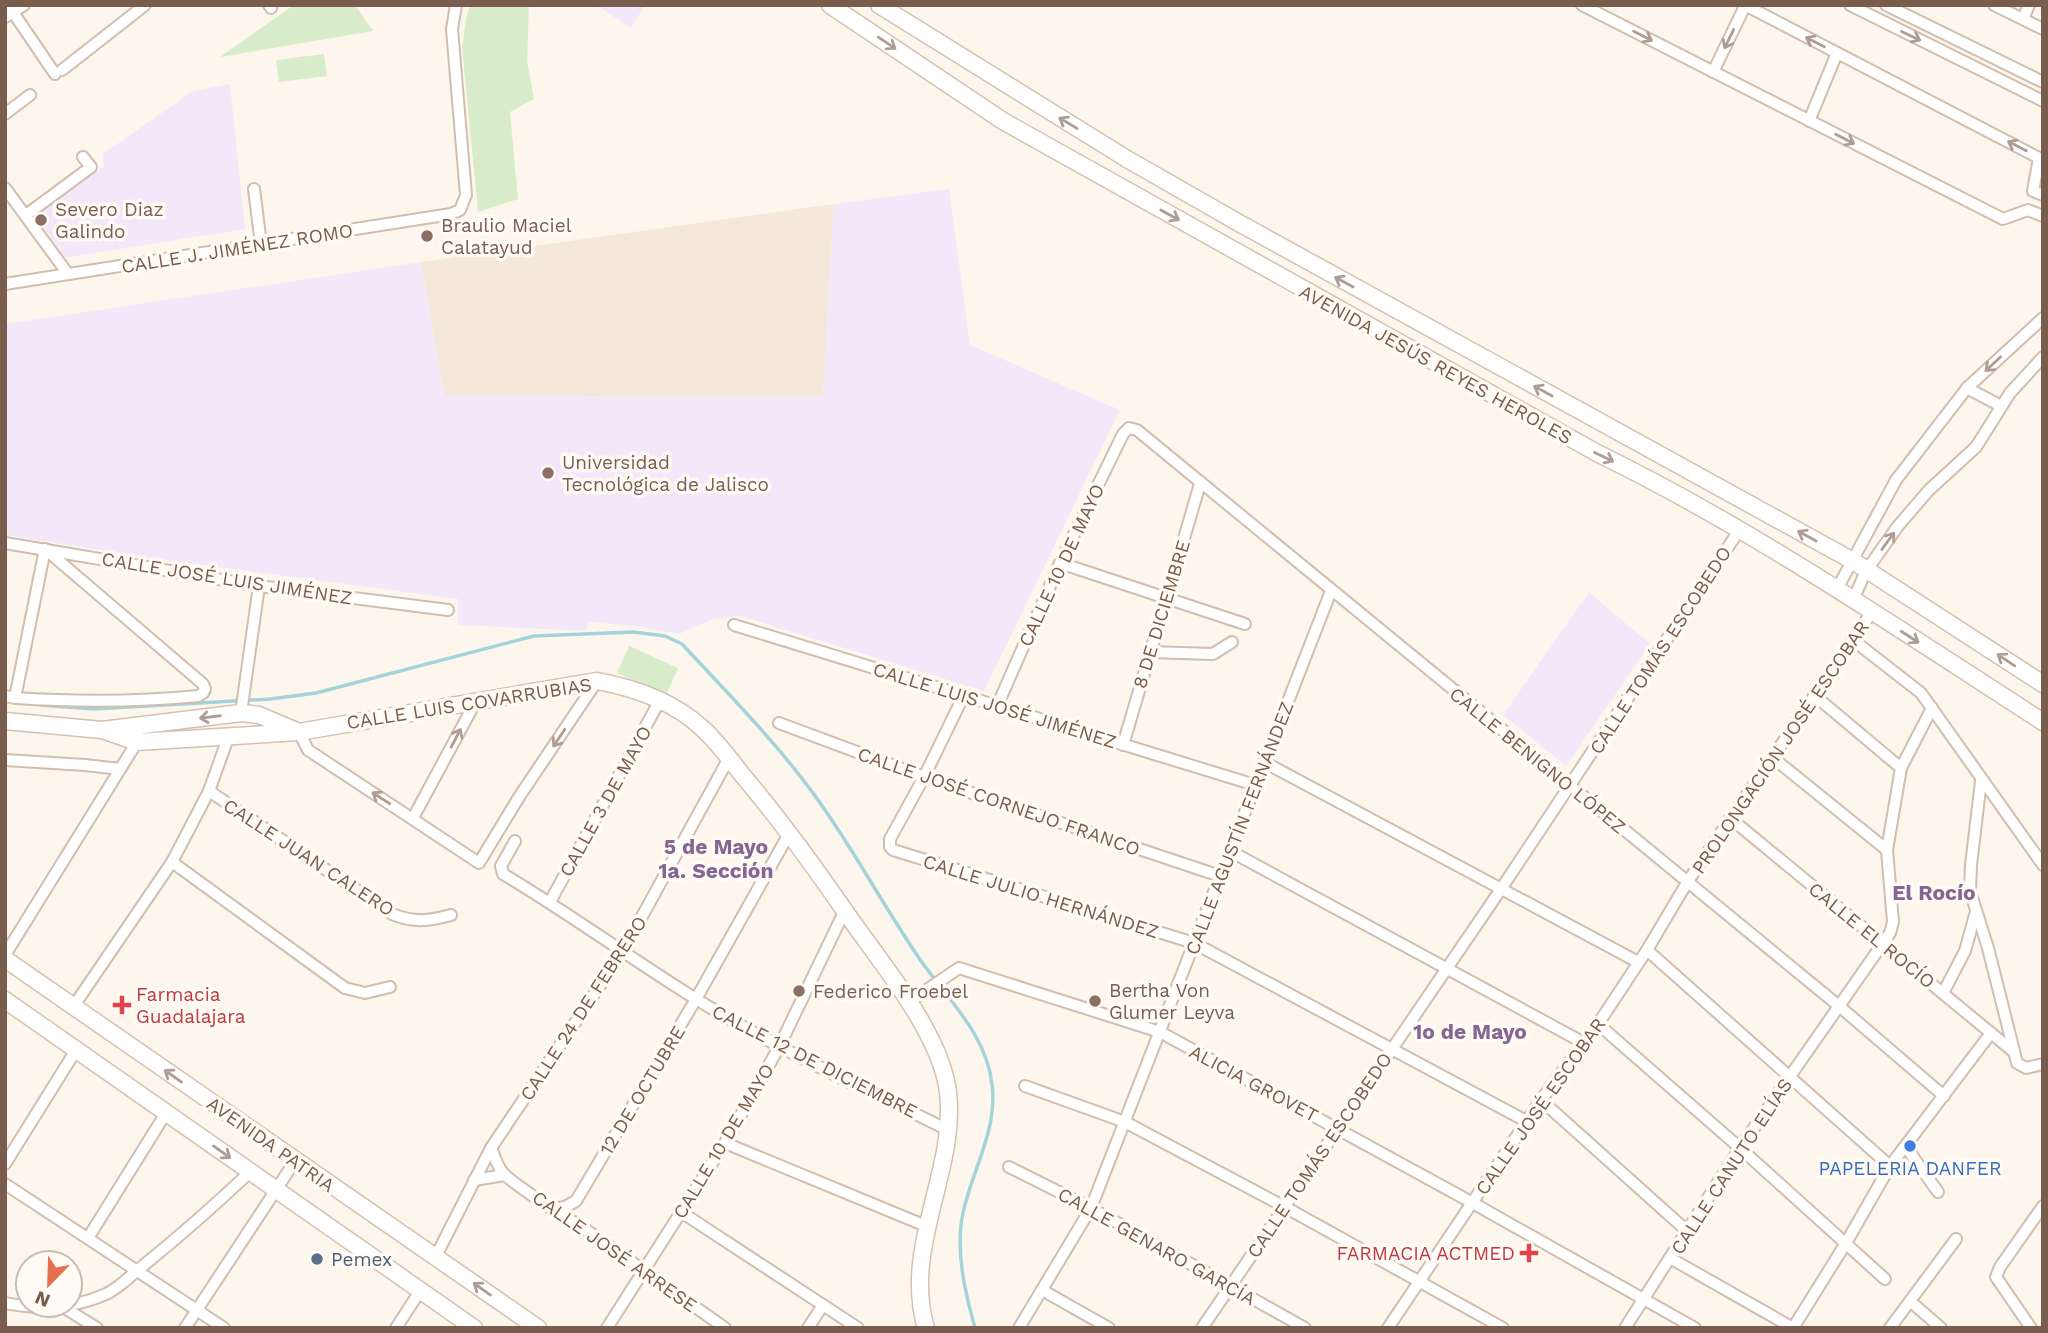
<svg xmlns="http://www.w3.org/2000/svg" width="2048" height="1333" font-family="'Work Sans',sans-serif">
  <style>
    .residential { fill: #f5e8da }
    .education { fill: #f3e8fa }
    .green { fill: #d8ecc9 }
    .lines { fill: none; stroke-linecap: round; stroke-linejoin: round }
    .stream { stroke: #a5d3da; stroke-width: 3.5 }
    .street-casing { stroke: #d1beb0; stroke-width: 14 }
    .secondary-casing { stroke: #d6c0b0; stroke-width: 19 }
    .street { stroke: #fff; stroke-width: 10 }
    .secondary { stroke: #fff; stroke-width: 16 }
    .oneway { stroke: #af9d94 }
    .education-dot { fill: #8d6e63; stroke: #fffaf3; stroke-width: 2.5 }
    .health-dot { fill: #e0444e; stroke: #fffaf3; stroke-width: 2.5 }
    .shop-dot { fill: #3f7fe0; stroke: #fffaf3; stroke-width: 2.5 }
    .service-dot { fill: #5c6f8a; stroke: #fffaf3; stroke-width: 2.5 }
    .labels { text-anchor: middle; stroke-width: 7; stroke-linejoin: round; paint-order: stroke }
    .education-label { font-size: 19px; fill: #785e54; stroke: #fffaf3; text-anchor: start }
    .street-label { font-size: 19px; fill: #7a5c4d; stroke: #fffaf3 }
    .health-label { font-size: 19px; fill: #be3a42; stroke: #fffaf3; text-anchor: start }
    .shop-label { font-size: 19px; fill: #366cbe; stroke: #fffaf3 }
    .service-label { font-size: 19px; fill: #4e5e75; stroke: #fffaf3; text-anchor: start }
    .neighbourhood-label { font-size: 21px; font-weight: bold; fill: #846695; stroke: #fffaf3 }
  </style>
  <rect width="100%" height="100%" fill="#fdf6ec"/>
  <path class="residential" d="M834,204L823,397L444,396L421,262Z"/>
  <g class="education">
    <path d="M596,5H645L631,28Z"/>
    <path d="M230,84L245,229L64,258L36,214L104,167L103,154L193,91Z"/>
    <path d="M949,189L970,345L1120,410L984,691L740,616L713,619L679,634L636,626L588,622L586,631L458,625V599L151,558L5,535V324L421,262L444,396L823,397L834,204Z"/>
    <path d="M1589,592L1650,644L1566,766L1503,715Z"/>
  </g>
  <g class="green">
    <path d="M294,5H355L373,31L220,57Z"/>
    <path d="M472,5H529L527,61L534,99L510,112L518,199L478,212L462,47L467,13Z"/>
    <path d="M324,54L327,76L279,82L276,60Z"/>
    <path d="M629,646L678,668L666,695L617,673Z"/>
  </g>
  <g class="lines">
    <path class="stream" d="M40,705L94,709L270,699L316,693L534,636L634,632L665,636L682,644C732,698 786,752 827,813C860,861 888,913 921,961C948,999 987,1036 992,1084C998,1130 972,1170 963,1213C955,1250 965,1292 975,1328"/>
    <defs>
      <g id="street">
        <path d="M8,5L55,74"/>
        <path d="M269,5L271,8"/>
        <path d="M1582,5L2003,219L2028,210L2043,216"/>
        <path d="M1745,5L2039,158L2033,191L2043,195"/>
        <path d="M1850,5L2043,101"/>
        <path d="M1886,5L2043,82"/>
        <path d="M1994,5L2043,29"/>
        <path d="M5,17L24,5"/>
        <path d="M2023,19L2029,5"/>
        <path d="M62,70L145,5"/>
        <path d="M1713,72L1745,6"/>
        <path d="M5,114L30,95"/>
        <path d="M1809,121L1837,53"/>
        <path d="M5,188L68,274"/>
        <path d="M254,189L261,244"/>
        <path d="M26,215L91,167L83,157"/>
        <path d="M5,284L451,214L460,210L466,195L452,29L456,5"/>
        <path d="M1967,388L2001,406"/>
        <path d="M5,543L259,586L448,610"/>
        <path d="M1060,563L1245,624"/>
        <path d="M1837,589L1896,480L1967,388L2043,318"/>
        <path d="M1853,600L1866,571L1898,526L1929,490L1976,447L2010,393L2043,357"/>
        <path d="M734,625L1255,785"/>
        <path d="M1853,640L1921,693L2043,865"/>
        <path d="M1149,652L1213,654L1232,642"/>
        <path d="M964,695L924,777L890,839V847L893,850L1194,943L1526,1121"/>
        <path d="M1814,695L1901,768"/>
        <path d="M5,696L15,698C77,702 137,702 198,696L203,693L205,689L203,684L45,549L15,698"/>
        <path d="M998,704L1060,563L1123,434L1129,428L1137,430L1839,1006L1944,1096"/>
        <path d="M241,713L259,586"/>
        <path d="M779,723L924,777L1220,876"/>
        <path d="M299,732L308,750L479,863L519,797L597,681"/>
        <path d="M1123,745L1200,484"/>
        <path d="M1772,757L1887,850"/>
        <path d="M5,760L85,765L120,769"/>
        <path d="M1264,762L1638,962"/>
        <path d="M1981,781L1971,865L1970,891L1988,948L2017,1063L2026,1068L2043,1064"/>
        <path d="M209,791L392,914C414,923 429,921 451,915"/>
        <path d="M413,818L476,701"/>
        <path d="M1730,818L2014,1052"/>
        <path d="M515,841L501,866L503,874C569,913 631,959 696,999C777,1049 863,1088 948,1130"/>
        <path d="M1230,851L1584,1043"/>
        <path d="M172,862L345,988L365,993L390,987"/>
        <path d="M550,902L660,700"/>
        <path d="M1647,950L1890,1166"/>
        <path d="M5,955L137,742L138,726"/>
        <path d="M1943,993L1965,951L1975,915"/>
        <path d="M909,1002L959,968L1160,1032L1471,1202L1695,1328"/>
        <path d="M73,1007L172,862L209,791L228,738"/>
        <path d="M1598,1024L1740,1148L1885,1279"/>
        <path d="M1025,1086L1125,1122L1283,1206L1503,1328"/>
        <path d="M1541,1100L1687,1231"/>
        <path d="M725,1143L926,1226"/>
        <path d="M1906,1147L1938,1192"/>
        <path d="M491,1148C495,1157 497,1166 503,1173C511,1182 567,1220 578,1224L725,1328"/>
        <path d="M5,1164L76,1050"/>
        <path d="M1009,1167L1091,1208L1305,1328"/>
        <path d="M474,1180L505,1175"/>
        <path d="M5,1184L224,1328"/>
        <path d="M554,1209L565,1207L576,1201L696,999L790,832"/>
        <path d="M681,1212L858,1328"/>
        <path d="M88,1238L166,1113"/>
        <path d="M436,1256L491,1148L623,951L729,758"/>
        <path d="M1670,1258L1793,1328"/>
        <path d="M1042,1290L1109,1328"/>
        <path d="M1910,1301L1941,1328"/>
        <path d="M5,1303C40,1310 73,1309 106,1294C120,1288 132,1274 144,1265C181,1235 216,1204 250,1172"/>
        <path d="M63,1307L97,1328"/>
        <path d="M185,1328L295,1161"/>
        <path d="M396,1328L420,1291"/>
        <path d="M607,1328L725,1143L779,1047L845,910"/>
        <path d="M808,1328L823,1305"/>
        <path d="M1019,1328L1091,1208L1331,591"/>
        <path d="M1202,1328L1501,889L1740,529"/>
        <path d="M1388,1328L1541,1100L1598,1024L1647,950L1688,881L1872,612"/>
        <path d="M1625,1328L1740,1148L1890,933L1893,922L1887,850L1901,768L1932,708"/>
        <path d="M1793,1328L1846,1243L1890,1166L1991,1033"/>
        <path d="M1890,1328L1956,1239"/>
        <path d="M2031,1328L1996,1277L2000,1267L2043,1206"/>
      </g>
      <g id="secondary">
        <path d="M830,5L1003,121L1597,453C1753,529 1897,628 2043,722"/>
        <path d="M879,5L1127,159L1239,223L1853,561L2043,684"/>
        <path d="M5,721L102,730L241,713L259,715L299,732"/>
        <path d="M102,730L137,742L299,732L597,681C635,688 673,701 702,728C718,742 731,761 744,777C782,822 816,869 849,917C882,964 941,1034 948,1092C957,1171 902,1248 926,1328"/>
        <path d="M5,959L538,1328"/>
        <path d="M5,1000L474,1328"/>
      </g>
    </defs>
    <use href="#street" class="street-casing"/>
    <use href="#secondary" class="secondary-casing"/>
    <use href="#street" class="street"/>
    <use href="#secondary" class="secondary"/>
  </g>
  <defs><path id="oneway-shaft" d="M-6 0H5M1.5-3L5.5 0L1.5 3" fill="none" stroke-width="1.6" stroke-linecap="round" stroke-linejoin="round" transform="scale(1.75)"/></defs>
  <g class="oneway">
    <use href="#oneway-shaft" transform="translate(1643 36) rotate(27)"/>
    <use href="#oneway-shaft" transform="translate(1911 36) rotate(26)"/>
    <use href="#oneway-shaft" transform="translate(1729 39) rotate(116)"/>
    <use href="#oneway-shaft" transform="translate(1815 42) rotate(-153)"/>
    <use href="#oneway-shaft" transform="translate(887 43) rotate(34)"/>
    <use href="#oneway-shaft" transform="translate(1068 123) rotate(-149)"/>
    <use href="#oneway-shaft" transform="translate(1845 139) rotate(27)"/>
    <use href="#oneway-shaft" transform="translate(2017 146) rotate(-153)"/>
    <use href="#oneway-shaft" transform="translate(1170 215) rotate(29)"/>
    <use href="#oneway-shaft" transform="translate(1344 282) rotate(-151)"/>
    <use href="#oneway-shaft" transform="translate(1993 364) rotate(137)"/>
    <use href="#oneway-shaft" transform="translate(1543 391) rotate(-151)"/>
    <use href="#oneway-shaft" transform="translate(1604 457) rotate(26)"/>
    <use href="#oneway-shaft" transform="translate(1807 536) rotate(-151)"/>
    <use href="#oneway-shaft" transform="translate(1888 541) rotate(-54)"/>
    <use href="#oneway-shaft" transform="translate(1910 637) rotate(33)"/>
    <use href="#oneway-shaft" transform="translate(2006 660) rotate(-146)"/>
    <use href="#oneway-shaft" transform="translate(210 717) rotate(173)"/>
    <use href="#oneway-shaft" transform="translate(456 738) rotate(-62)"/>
    <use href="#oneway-shaft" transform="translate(559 738) rotate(124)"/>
    <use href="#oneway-shaft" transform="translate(381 798) rotate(-147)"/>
    <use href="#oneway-shaft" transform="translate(173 1076) rotate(-145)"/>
    <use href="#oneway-shaft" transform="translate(222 1152) rotate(35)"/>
    <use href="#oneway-shaft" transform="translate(482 1289) rotate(-145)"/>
  </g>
  <g class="education-dot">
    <circle cx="41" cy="220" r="7"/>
    <circle cx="427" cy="236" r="7"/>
    <circle cx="548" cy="473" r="7"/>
    <circle cx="799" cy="991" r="7"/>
    <circle cx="1095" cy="1001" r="7"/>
  </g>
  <g class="health-dot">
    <path d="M118.5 994.5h7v7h7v7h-7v7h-7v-7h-7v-7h7z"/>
    <path d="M1525.5 1242.5h7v7h7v7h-7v7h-7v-7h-7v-7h7z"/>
  </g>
  <circle class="shop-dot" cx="1910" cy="1146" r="7"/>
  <circle class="service-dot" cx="317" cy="1259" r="7"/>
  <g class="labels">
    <g class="education-label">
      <text x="55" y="216">Severo Diaz<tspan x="55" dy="22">Galindo</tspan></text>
      <text x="441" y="232">Braulio Maciel<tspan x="441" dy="22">Calatayud</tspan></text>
      <text x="562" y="469">Universidad<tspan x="562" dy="22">Tecnológica de Jalisco</tspan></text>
      <text x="1109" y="997">Bertha Von<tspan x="1109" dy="22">Glumer Leyva</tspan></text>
      <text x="813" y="998">Federico Froebel</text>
    </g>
    <g class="street-label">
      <text transform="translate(237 248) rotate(-9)" y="7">CALLE J. JIMÉNEZ ROMO</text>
      <text transform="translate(1436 364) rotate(29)" y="7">AVENIDA JESÚS REYES HEROLES</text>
      <text transform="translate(1061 565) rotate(-65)" y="7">CALLE 10 DE MAYO</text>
      <text transform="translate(227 578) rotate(9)" y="7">CALLE JOSÉ LUIS JIMÉNEZ</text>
      <text transform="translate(1161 614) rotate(-73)" y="7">8 DE DICIEMBRE</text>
      <text transform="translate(1660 650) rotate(-57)" y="7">CALLE TOMÁS ESCOBEDO</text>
      <text transform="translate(469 703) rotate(-9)" y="7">CALLE LUIS COVARRUBIAS</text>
      <text transform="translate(995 705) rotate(17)" y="7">CALLE LUIS JOSÉ JIMÉNEZ</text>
      <text transform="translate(1780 747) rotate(-56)" y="7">PROLONGACIÓN JOSÉ ESCOBAR</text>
      <text transform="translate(1538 760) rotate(39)" y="7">CALLE BENIGNO LÓPEZ</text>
      <text transform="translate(605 801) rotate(-61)" y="7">CALLE 3 DE MAYO</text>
      <text transform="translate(999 801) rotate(19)" y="7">CALLE JOSÉ CORNEJO FRANCO</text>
      <text transform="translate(1239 828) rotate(-69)" y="7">CALLE AGUSTÍN FERNÁNDEZ</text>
      <text transform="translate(309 857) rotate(33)" y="7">CALLE JUAN CALERO</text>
      <text transform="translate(1041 896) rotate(17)" y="7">CALLE JULIO HERNÁNDEZ</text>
      <text transform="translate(1872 935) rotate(39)" y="7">CALLE EL ROCÍO</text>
      <text transform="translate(583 1008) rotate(-57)" y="7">CALLE 24 DE FEBRERO</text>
      <text transform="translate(815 1061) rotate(27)" y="7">CALLE 12 DE DICIEMBRE</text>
      <text transform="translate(1254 1083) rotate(28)" y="7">ALICIA GROVET</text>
      <text transform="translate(642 1090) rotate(-59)" y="7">12 DE OCTUBRE</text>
      <text transform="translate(1540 1106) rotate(-55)" y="7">CALLE JOSÉ ESCOBAR</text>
      <text transform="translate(723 1141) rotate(-59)" y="7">CALLE 10 DE MAYO</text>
      <text transform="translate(271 1144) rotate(35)" y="7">AVENIDA PATRIA</text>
      <text transform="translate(1319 1155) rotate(-56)" y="7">CALLE TOMÁS ESCOBEDO</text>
      <text transform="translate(1731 1166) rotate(-57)" y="7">CALLE CANUTO ELÍAS</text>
      <text transform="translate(1157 1246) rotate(29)" y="7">CALLE GENARO GARCÍA</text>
      <text transform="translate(615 1251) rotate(35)" y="7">CALLE JOSÉ ARRESE</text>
    </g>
    <g class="health-label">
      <text x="136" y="1001">Farmacia<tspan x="136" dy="22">Guadalajara</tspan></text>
      <text x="1515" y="1260" text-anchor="end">FARMACIA ACTMED</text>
    </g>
    <g class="shop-label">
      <text x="1910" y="1175">PAPELERIA DANFER</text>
    </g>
    <g class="service-label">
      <text x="331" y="1266">Pemex</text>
    </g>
    <g class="neighbourhood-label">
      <text x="716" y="854">5 de Mayo<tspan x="716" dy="24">1a. Sección</tspan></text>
      <text x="1934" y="900">El Rocío</text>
      <text x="1470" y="1039">1o de Mayo</text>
    </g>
  </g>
  <rect width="2048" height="1333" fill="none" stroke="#7a5c4d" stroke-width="14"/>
  <g transform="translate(49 1284) rotate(203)"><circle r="33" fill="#fffaf3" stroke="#cabbb1" stroke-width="2"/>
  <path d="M0-5L12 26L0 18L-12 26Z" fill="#e76f51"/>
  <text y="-10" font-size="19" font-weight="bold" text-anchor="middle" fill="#7a5c4d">N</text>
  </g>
</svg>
